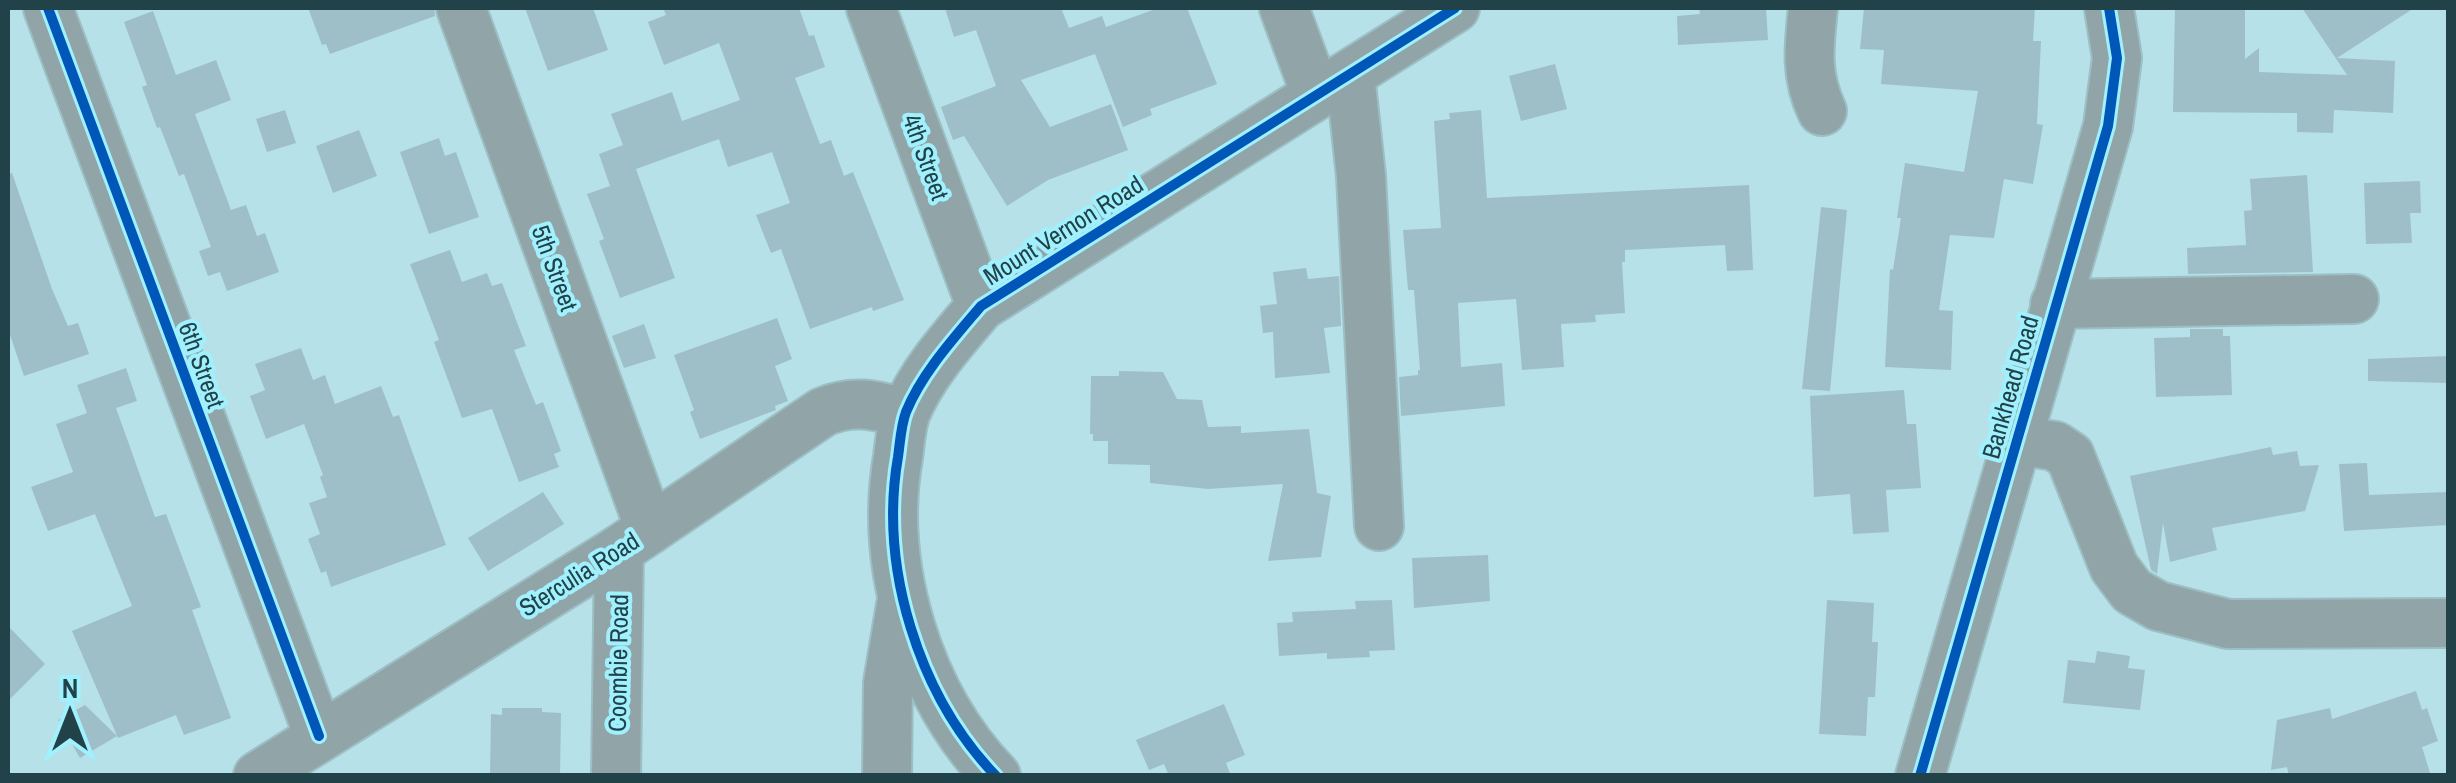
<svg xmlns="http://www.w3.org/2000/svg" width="2456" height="783" font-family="'Archivo Narrow',sans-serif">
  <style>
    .building { fill: #9fbfc8 }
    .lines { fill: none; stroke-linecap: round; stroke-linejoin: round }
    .minor-casing { stroke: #9cbfc4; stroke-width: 52 }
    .minor { stroke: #91a5a8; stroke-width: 48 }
    .cycleway-casing { stroke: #a1f0fd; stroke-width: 16 }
    .cycleway { stroke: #0057b8; stroke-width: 10 }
    .labels { text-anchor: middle; stroke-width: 8; stroke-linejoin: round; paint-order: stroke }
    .street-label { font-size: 25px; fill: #214248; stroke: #a1f0fd }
  </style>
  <rect width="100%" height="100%" fill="#b6e1e8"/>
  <g class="building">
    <path d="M308,8H434L435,16L330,54L326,44L322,45Z"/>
    <path d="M525,8H593L608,50L548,71Z"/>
    <path d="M663,8H799L809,36L814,35L825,67L795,78L820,144L831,140L844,176L853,172L904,300L873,311L872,307L810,329L781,249L771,253L756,215L790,203L772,152L728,167L719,139L636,169L675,278L620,298L599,241L604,239L587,194L610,186L599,154L623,145L611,114L672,92L682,121L740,100L719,43L664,65L648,22L666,15Z"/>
    <path d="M945,8H1061L1069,28L1102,16L1106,27L1158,8H1187L1217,84L1150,109L1152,115L1123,127L1095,54L1021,80L1050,127L1111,104L1128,150L1048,180L1007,206L964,136L953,140L941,107L996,86L976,30L954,37Z"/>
    <path d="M1699,8H1766L1768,40L1678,45L1677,16L1700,14Z"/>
    <path d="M1864,8H2035L2033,41H2041L2037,124L2043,125L2033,184L2004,179L1994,238L1950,235L1939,310L1953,311L1951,370L1885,367L1890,269L1893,270L1901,218H1897L1905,163L1964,172L1978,91L1881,84L1884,50L1860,49Z"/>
    <path d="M2175,8H2245V59L2259,48V72L2347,75L2302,8H2414L2337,58L2395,61L2393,113L2334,110L2333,133L2297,132V113L2173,112Z"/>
    <path d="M153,11L176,75L216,60L231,100L195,114L231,210L246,205L257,236L265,233L279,272L227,291L220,272L208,276L199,251L211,247L184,174L179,176L160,127L157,128L142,87L147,85L124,22Z"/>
    <path d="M1555,64L1567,109L1521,121L1509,76Z"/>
    <path d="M285,110L296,143L267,152L256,119Z"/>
    <path d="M1481,110L1487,198L1749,185L1753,270L1727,271L1725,245L1625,250V262H1622L1625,313L1595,315L1596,322L1561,324L1564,367L1522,370L1516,299L1458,303L1461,367L1502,363L1505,406L1401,416L1399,377L1418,375V370H1420L1414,290H1408L1403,230L1441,228L1434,121L1450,119L1449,113Z"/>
    <path d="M359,130L377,176L333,193L316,146Z"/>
    <path d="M439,138L445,156L456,152L479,217L429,234L400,152Z"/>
    <path d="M12,173L52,289L68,326L78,323L89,354L24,376L8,329V174Z"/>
    <path d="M2307,175L2313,272L2188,274L2187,248L2246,245L2244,211L2252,210L2250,179Z"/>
    <path d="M2420,181L2421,213H2410L2412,243L2366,244L2364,183Z"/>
    <path d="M1821,207L1847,210L1830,391L1802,389Z"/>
    <path d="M450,250L462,282L487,273L492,286L502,283L526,346L514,350L536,405L543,402L561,451L554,454L559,467L519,482L492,409L462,418L434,342L439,340L410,264Z"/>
    <path d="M1306,268L1308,279L1339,276L1341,326L1324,328L1330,373L1275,378L1273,332L1263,333L1260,306L1277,304L1273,272Z"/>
    <path d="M777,318L792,359L775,366L788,401L775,406L776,410L700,439L690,412L694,410L674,355Z"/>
    <path d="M644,324L656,358L624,368L612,336Z"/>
    <path d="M2190,329H2223V336H2230L2232,395L2156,397L2154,338L2190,337Z"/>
    <path d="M301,348L313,380L325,375L335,404L381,386L393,417L399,415L446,545L331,587L326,571L321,573L308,539L320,534L309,503L327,497L320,477L323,475L304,424L266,439L250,396L265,390L255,364Z"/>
    <path d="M2448,356V383L2368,381V359Z"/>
    <path d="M126,368L137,401L116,408L155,517L166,514L201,607L192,610L231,718L184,735L176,715L118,738L72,631L132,606L95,514L48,531L31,487L73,472L56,424L87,413L77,385Z"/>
    <path d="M1119,371L1163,372L1177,399L1202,400L1208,427L1241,426V433L1309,429L1317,493L1331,496L1321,557L1268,561L1283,484L1208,489L1150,483V465L1108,464V441H1093V434H1090L1091,376H1119Z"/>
    <path d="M1904,390L1907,424H1916L1921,488L1886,490L1889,532L1853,534L1850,494L1814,497L1810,396Z"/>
    <path d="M2271,447L2273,455L2297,451L2300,466L2319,465L2305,511L2212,528L2217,550L2170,562L2163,523L2157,574L2151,570L2130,476Z"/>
    <path d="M2367,463L2369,495L2448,492V525L2344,531L2339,464Z"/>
    <path d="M543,492L564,524L488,571L468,538Z"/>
    <path d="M1488,555L1490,601L1414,608L1412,558Z"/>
    <path d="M1392,600L1395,650L1369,651L1370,657L1327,659V653L1279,656L1277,623L1293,622L1292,612L1356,609L1355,601Z"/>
    <path d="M1827,600L1874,603L1872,642H1878L1875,697H1868L1866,736L1819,734Z"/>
    <path d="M8,626L45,664L8,701Z"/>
    <path d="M2097,651L2130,656L2128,668L2145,670L2140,710L2063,703L2068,660L2095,663Z"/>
    <path d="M2416,691L2422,710L2427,708L2438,741L2422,747L2431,776H2289L2287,767L2271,770L2277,720L2330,708L2332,719Z"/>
    <path d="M1224,704L1245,755L1226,763L1231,776H1169L1164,764L1149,770L1136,740Z"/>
    <path d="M85,705L117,736L80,758L58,720Z"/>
    <path d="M502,708H542V712L561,713L560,776H490L491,714L502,715Z"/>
  </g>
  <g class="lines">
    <defs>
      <g id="minor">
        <path d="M48,8L319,736"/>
        <path d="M461,8L650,529"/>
        <path d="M871,8L981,306"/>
        <path d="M1284,8L1316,94"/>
        <path d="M1813,8C1809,46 1805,75 1822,111"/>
        <path d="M1350,75L1361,176L1379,526"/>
        <path d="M2055,304L2354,299"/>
        <path d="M2015,440L2055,446L2070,456L2114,567L2132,591L2158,606L2228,624L2448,623"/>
        <path d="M258,776L619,550L823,412C853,399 874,405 905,413"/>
        <path d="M616,776L619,550"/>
        <path d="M887,776L888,683L901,605"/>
        <path d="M996,776C918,695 879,567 898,457C900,443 901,425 906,412C922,373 954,338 981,306L1455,8"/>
        <path d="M1920,776L2108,126L2117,58L2109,8"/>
      </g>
    </defs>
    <use href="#minor" class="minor-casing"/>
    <use href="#minor" class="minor"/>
    <defs>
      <g id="cycleway">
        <path d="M48,8L319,736"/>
        <path d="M996,776C918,695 879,567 898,457C900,443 901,425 906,412C922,373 954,338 981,306L1455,8"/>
        <path d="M1920,776L2108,126L2117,58L2109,8"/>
      </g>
    </defs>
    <use href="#cycleway" class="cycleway-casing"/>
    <use href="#cycleway" class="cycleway"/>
  </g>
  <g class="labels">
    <g class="street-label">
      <text transform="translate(926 157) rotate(70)" y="9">4th Street</text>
      <text transform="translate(1063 230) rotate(-32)" y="9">Mount Vernon Road</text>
      <text transform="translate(555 268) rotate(70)" y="9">5th Street</text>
      <text transform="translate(202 365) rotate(70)" y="9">6th Street</text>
      <text transform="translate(2010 387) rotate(-74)" y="9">Bankhead Road</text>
      <text transform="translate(579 574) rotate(-32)" y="9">Sterculia Road</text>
      <text transform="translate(618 663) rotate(-89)" y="9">Coombie Road</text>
    </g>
  </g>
  <rect width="2456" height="783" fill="none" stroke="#214248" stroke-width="20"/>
  <g transform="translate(70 713)" stroke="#a1f0fd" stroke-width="8" paint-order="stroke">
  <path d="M0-8L18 38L0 25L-18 38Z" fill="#214248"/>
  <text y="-15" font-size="28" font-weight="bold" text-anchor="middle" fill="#214248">N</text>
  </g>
</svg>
